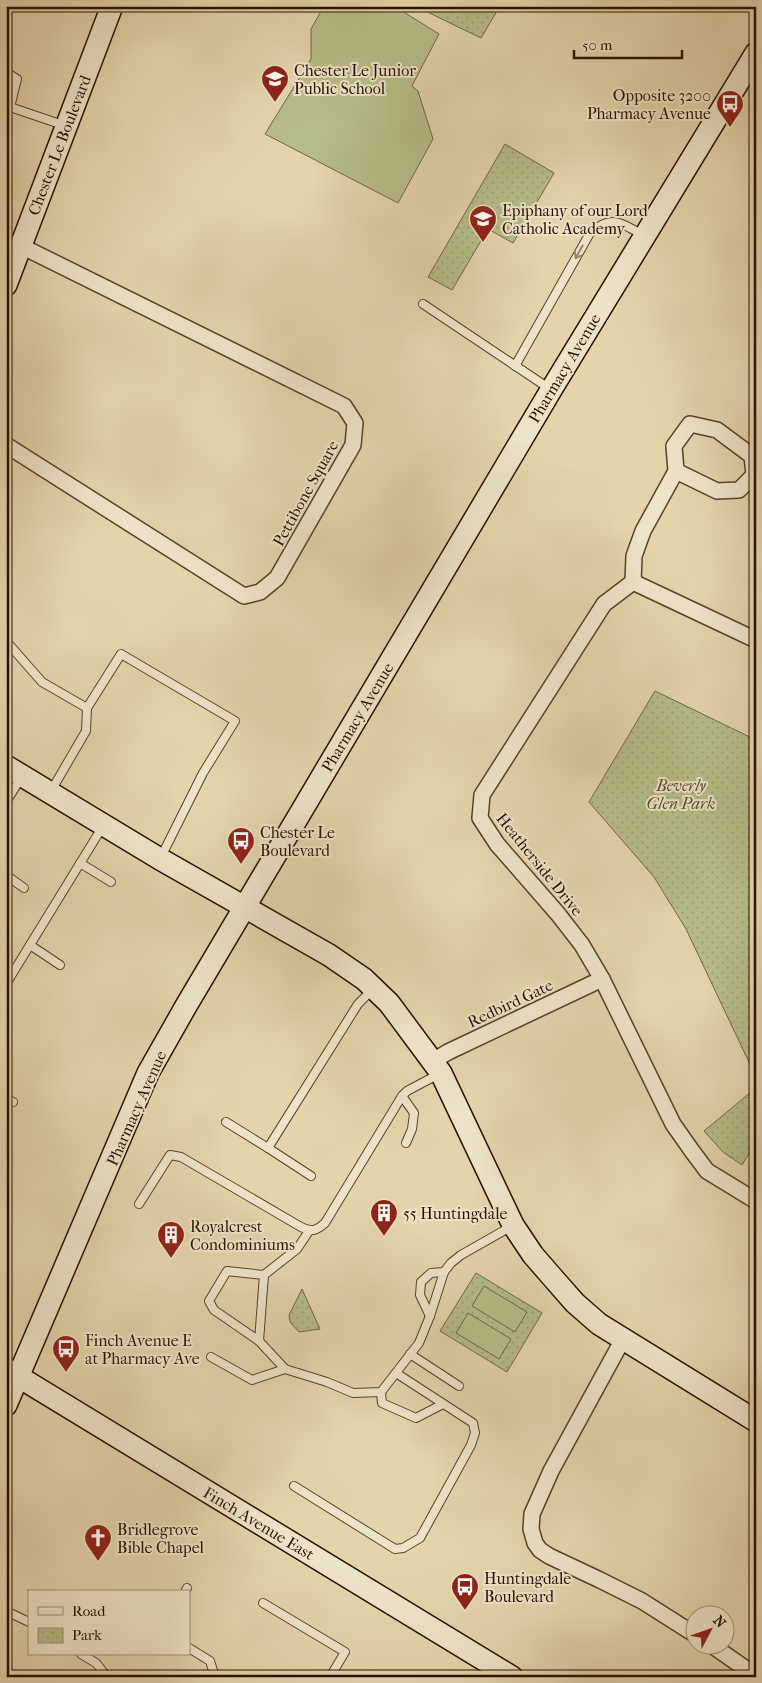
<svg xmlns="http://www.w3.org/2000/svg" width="762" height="1683" font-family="'IM FELL French Canon',serif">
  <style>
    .park { fill: url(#park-dots); stroke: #706643 }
    .garden { fill: #b6bc86; stroke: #706643 }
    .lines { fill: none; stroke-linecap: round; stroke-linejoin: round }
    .lane-casing { stroke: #58412a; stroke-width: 10 }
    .street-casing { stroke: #58412a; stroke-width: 18 }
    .secondary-casing { stroke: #291000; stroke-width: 24 }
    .lane { stroke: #ede3c8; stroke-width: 8 }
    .street { stroke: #ede3c8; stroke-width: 15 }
    .secondary { stroke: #ede3c8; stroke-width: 21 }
    .oneway { stroke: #95846e }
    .labels { text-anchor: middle; stroke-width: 4; stroke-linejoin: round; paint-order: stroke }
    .poi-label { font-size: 16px; fill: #291000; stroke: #ede3c8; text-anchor: start }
    .street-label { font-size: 16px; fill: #291000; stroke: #ede3c8 }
    .park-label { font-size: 16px; font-style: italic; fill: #5a4c2f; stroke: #ede3c8 }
  </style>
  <defs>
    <pattern id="park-dots" width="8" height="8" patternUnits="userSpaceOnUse" patternTransform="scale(1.25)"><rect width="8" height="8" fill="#b6bc86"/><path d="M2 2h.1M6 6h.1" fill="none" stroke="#9ca172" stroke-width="1.8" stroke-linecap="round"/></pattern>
  </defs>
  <rect width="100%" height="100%" fill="#e3d4aa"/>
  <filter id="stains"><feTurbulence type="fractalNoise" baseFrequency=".004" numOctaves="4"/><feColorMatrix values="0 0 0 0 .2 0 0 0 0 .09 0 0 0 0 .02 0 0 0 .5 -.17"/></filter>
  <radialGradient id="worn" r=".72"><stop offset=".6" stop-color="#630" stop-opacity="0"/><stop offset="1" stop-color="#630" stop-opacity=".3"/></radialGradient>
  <g class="park">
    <path d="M415,6H500L481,38Z"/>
    <path d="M505,144L554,173L513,243L488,229L452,290L428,277Z"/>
    <path d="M655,691L756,740V1077L686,929L654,877L589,802Z"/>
    <path d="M756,1088V1142L742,1165L723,1152L704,1131Z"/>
    <path d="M476,1273L542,1313L507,1372L440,1331Z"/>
    <path d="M302,1289L320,1329L299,1332L290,1322L289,1315Z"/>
  </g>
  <g class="garden">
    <path d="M324,6H394L439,34L412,86L418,91L433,139L398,203L265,134L311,59V29Z"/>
    <path d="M484,1286L527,1312L515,1332L472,1306Z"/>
    <path d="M468,1313L511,1339L499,1359L456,1333Z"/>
  </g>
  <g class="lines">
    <defs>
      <g id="lane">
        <path d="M6,72L17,79L10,107"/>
        <path d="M6,109L10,107L66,126"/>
        <path d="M423,304L550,389"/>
        <path d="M515,366L590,233C612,214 620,223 643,235"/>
        <path d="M6,641L42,682L87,708L121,654L235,721L203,773L161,857"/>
        <path d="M51,791L86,731L87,708"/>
        <path d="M6,802L21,778"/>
        <path d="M80,863L111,882"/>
        <path d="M6,875L24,888"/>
        <path d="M30,945L60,965"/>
        <path d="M6,984L103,826"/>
        <path d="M402,1096L414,1113L412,1129L406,1143"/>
        <path d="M6,1098L13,1102"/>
        <path d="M226,1122L268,1148L358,1004L373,989"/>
        <path d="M268,1148L311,1176"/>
        <path d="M139,1204L170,1155L181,1157L301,1227C312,1232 316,1231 325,1223L402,1096L407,1091L439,1074"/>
        <path d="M264,1275L259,1341L214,1310L209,1301L227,1271L264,1275L297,1249L309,1231"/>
        <path d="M430,1316L420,1295L421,1282L431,1273L444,1272"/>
        <path d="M410,1354L459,1386"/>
        <path d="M211,1357L252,1380L285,1369L259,1341"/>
        <path d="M285,1369L327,1382L353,1393L381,1392L419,1343L430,1316L444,1272L451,1263L461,1255L512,1226"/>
        <path d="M381,1392L382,1403L416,1418L443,1404"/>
        <path d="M294,1486L395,1549L403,1548L420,1538L471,1445L475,1433L473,1423L396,1373"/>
        <path d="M185,1592L187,1588"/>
        <path d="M263,1603L345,1652L330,1677"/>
        <path d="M6,1611L29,1622"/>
        <path d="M189,1648L210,1661L215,1677"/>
        <path d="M81,1654L96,1663L107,1677"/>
      </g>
      <g id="street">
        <path d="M6,445L244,596L260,592L277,578L353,445L355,423L344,406L21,246"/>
        <path d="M633,582L634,556L643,531L676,471L674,446L690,424L717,430L752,456L754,475L739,490L717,491L676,471"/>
        <path d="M756,640L633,582L604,604L482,795L480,818L497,844L558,914L582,945L602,979L673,1124L692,1151L707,1171L756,1201"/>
        <path d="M433,1061L448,1052L602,979"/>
        <path d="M623,1339L551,1471L532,1514L531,1529L535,1543L540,1550L549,1556L600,1580L642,1601L694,1634"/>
        <path d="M713,1646L756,1676"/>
      </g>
      <g id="secondary">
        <path d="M6,285L112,6"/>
        <path d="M6,766L160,859L329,955L364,979L389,1003L441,1073L513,1225L533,1255L553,1278L575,1303L599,1324L756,1421"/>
        <path d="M6,1369L512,1677"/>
        <path d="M6,1405L148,1073L186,1006L551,390L756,53"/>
      </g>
    </defs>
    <use href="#lane" class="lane-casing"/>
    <use href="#street" class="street-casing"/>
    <use href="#secondary" class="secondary-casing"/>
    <use href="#lane" class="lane"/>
    <use href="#street" class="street"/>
    <use href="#secondary" class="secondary"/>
  </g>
  <defs><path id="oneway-shaft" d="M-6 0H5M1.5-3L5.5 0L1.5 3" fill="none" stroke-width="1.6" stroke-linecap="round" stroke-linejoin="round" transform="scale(1.25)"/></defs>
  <use class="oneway" href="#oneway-shaft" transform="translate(579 252) rotate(119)"/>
  <defs>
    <symbol id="school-pin" viewBox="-11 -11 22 30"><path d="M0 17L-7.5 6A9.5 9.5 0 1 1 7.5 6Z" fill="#8f2418" stroke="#ede3c8"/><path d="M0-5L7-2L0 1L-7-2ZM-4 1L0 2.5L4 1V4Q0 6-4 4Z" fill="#fff"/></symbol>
    <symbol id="bus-pin" viewBox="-11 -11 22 30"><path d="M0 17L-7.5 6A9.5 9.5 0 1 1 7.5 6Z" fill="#8f2418" stroke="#ede3c8"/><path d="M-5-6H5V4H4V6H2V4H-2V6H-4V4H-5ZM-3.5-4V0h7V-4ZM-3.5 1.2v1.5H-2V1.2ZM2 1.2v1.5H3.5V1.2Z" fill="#fff"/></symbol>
    <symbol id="building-pin" viewBox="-11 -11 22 30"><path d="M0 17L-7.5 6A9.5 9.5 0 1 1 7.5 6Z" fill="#8f2418" stroke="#ede3c8"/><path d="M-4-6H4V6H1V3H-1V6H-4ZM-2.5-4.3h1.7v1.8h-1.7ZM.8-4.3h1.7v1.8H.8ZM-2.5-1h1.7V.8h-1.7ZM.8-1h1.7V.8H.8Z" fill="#fff"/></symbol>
    <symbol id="church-pin" viewBox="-11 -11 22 30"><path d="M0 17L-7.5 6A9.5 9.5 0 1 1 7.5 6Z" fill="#8f2418" stroke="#ede3c8"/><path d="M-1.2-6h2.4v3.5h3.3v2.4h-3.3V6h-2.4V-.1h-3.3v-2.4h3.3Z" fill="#fff"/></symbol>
  </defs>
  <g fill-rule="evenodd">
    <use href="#school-pin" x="259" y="63" width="32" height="43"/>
    <use href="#bus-pin" x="714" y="88" width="32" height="43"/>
    <use href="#school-pin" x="467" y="203" width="32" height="43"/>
    <use href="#bus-pin" x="225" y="825" width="32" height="43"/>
    <use href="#building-pin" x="368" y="1197" width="32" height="43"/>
    <use href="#building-pin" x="155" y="1219" width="32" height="43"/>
    <use href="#bus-pin" x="50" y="1333" width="32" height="43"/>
    <use href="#church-pin" x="82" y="1522" width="32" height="43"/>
    <use href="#bus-pin" x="449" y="1571" width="32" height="43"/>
  </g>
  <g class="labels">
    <g class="poi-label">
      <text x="294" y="76">Chester Le Junior<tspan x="294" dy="18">Public School</tspan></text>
      <text x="711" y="101" text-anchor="end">Opposite 3200<tspan x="711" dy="18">Pharmacy Avenue</tspan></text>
      <text x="502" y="216">Epiphany of our Lord<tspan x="502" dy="18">Catholic Academy</tspan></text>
      <text x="260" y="838">Chester Le<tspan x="260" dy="18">Boulevard</tspan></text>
      <text x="403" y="1219">55 Huntingdale</text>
      <text x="190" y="1232">Royalcrest<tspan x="190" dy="18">Condominiums</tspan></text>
      <text x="85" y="1346">Finch Avenue E<tspan x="85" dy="18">at Pharmacy Ave</tspan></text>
      <text x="117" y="1535">Bridlegrove<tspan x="117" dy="18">Bible Chapel</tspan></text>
      <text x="484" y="1584">Huntingdale<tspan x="484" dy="18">Boulevard</tspan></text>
    </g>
    <g class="street-label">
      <text transform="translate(59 145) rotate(-69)" y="6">Chester Le Boulevard</text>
      <text transform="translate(564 368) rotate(-59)" y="6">Pharmacy Avenue</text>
      <text transform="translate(305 493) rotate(-61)" y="6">Pettibone Square</text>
      <text transform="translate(357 717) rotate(-59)" y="6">Pharmacy Avenue</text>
      <text transform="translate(540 864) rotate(51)" y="6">Heatherside Drive</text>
      <text transform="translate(510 1003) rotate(-25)" y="6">Redbird Gate</text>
      <text transform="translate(136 1108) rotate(-66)" y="6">Pharmacy Avenue</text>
      <text transform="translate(259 1523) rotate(31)" y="6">Finch Avenue East</text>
    </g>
    <g class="park-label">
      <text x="681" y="791">Beverly<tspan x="681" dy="18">Glen Park</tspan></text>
    </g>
  </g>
  <rect width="762" height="1683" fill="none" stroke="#e3d4aa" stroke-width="25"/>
  <rect x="8" y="8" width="747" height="1668" fill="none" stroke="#291000" stroke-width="2.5"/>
  <rect x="12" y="12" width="737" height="1658" fill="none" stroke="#291000"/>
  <rect x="28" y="1590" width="162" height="65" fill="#ede3c8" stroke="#9f8f78"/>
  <rect x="38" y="1607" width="25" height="8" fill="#ede3c8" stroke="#9f8f78"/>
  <text x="72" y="1616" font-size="15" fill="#291000">Road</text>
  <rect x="38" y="1628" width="25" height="15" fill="url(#park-dots)" stroke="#9f8f78"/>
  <text x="72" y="1640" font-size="15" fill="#291000">Park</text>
  <g transform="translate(710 1630) rotate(49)"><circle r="24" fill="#ede3c8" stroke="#9f8f78"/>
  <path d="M0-4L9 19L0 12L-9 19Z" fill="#8f2418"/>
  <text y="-8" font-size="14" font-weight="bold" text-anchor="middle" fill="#291000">N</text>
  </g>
  <path d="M574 50v8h108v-8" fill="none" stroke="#291000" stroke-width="2.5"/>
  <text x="582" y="50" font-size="15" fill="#291000" stroke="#ede3c8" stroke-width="4" paint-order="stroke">50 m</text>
  <rect width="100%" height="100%" filter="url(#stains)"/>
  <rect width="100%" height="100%" fill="url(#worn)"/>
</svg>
